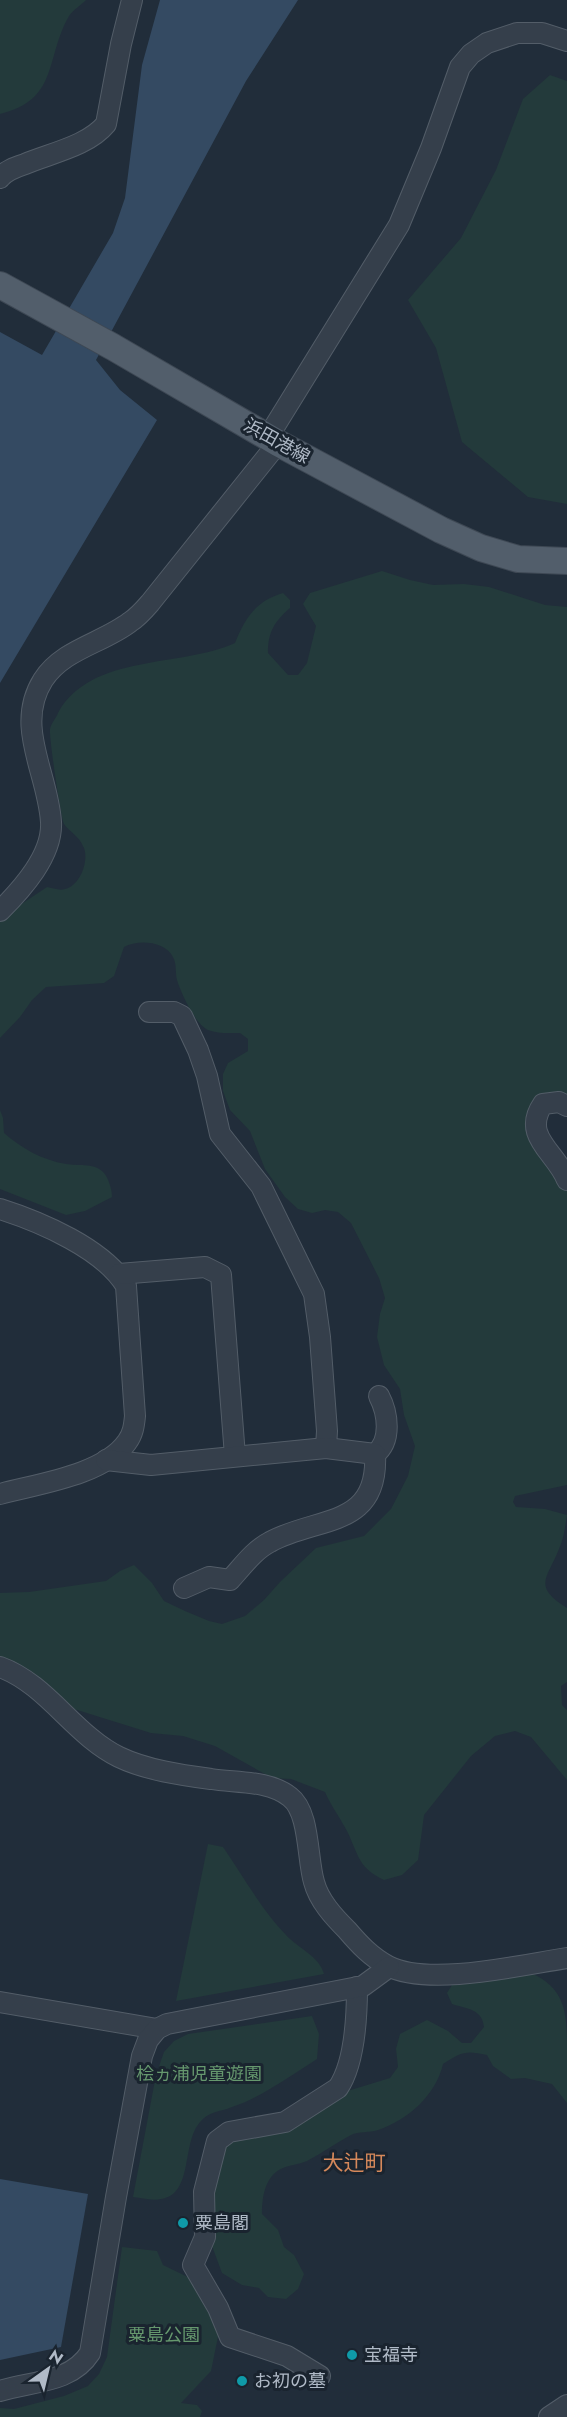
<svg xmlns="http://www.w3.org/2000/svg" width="567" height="2417" font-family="Jost,'Noto Sans JP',sans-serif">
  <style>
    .green { fill: #233a3b }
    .water { fill: #344a62 }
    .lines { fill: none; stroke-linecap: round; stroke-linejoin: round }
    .minor-casing { stroke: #535d68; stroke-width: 22 }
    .major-casing { stroke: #3e4854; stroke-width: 28 }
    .minor { stroke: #353f4b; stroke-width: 20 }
    .major { stroke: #525e6b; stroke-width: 26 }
    .culture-dot { fill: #0f9aa8; stroke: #1a242f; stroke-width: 2 }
    .labels { text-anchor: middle; stroke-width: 6; stroke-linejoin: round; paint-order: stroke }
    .street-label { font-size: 18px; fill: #b0bac7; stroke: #1a242f }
    .park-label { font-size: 18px; fill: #66986e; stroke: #1a242f }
    .poi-label { font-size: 18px; fill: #b0bac7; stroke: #1a242f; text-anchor: start }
    .quarter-label { font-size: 21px; fill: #d6895b; stroke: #1a242f }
  </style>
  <rect width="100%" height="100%" fill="#212d3a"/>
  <g class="green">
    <path d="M0,0H86C81,5 73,10 69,16C45,58 59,100 0,114Z"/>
    <path d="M550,75L567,81V504L528,497L462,442L436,348L408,300L461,238L496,170L523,99Z"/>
    <path d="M382,571L410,580L433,585L464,584L489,587L545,605L567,607V1095L533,1107L567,1187V1485L515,1496L513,1502L516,1507L545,1509L567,1515C565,1527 564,1538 559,1549C547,1579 532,1586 567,1608V1682L561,1686L562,1705L567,1710V1780L531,1737L515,1731L495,1736L471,1756L424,1815L418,1860L402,1875L384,1880C359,1868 359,1857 348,1833C341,1819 331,1806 325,1792L291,1779L272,1778L215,1746L183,1736L151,1733L74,1709L42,1686L0,1660V1593L29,1592L106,1581L120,1571L134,1565L152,1583L164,1601L185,1611L209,1621L222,1624L245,1616L264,1600L280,1582L316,1548L364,1536L391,1509L408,1476L415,1446L404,1415L400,1389L384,1365L377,1337L380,1314L385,1298L379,1278L351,1223L338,1212L325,1210L312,1213L298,1209L285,1197L265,1169L250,1131L230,1110L223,1091V1074L228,1063L248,1051V1039L240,1033C229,1033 218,1034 208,1030C195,1024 181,993 177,980C175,972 177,964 173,957C165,941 138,939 124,947L114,976L104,983L46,987L32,1000L20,1017L0,1038V921L14,909L47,887C52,888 60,891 65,889C80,886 89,861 84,848C78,834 70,833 64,824C61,818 49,738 50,729C51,724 56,718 58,713C91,653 181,668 235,643C245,618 256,601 283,593L290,600V608C274,622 268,632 268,653L288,675H298L307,663L316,626L303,604L310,593Z"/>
    <path d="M0,1110L3,1118L4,1133C21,1148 42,1160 66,1164C77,1166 93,1163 102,1171C108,1176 112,1189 112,1197L85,1211L66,1215L0,1189Z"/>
    <path d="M208,1844L223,1847C243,1876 261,1909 286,1935C298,1948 320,1957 324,1974L176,2001Z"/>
    <path d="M533,1974C567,1990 567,2016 567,2050C567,2068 567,2085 567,2103L552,2084L525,2078L511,2079L493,2066L487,2055C466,2050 461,2052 443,2064C436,2095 408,2120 378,2130C369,2133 359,2131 351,2135C336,2143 322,2153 307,2161C298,2165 284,2165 276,2172C264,2182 262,2199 262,2214L278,2230L284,2247L294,2255L304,2274L298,2289L286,2299L268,2297L259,2288L242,2285L222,2273L212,2246L216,2171L221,2149L238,2136L289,2128L302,2123L341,2093L390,2078L398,2067L396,2049L400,2034L427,2020L448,2031L462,2043H471L484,2027C482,2009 468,2009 452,2004L447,1993L452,1985L507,1975Z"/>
    <path d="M312,2016L319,2034L317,2059C290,2076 262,2097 232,2107C220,2112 209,2111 200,2122C181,2144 194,2194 161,2199C152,2201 142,2198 133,2197L156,2075L164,2052L174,2041L188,2034Z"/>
    <path d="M122,2247L157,2251L163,2265L198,2282L220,2327L211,2371L181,2403L197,2405L202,2411L200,2417H0V2408L14,2409L64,2396L88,2386L99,2374L107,2357Z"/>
  </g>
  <g class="water">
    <path d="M160,0H298L246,81L96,360L120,390L157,420L0,683V332L42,355L113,233L125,198L142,65Z"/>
    <path d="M0,2179L88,2194L61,2347L0,2360Z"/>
  </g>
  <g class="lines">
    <defs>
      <g id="minor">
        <path d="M0,178C6,170 16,167 25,164C51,153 88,146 106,124L121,44L132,0"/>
        <path d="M268,437L399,225L431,148L460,67L471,54L487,43L517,33H542L567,41"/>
        <path d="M0,911C22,889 53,855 51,822C48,773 14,726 43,680C63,649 103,643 130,622C138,617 144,610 150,603L278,443"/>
        <path d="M149,1012H174L182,1016L198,1050L207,1076L220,1134L261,1186L314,1294L320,1337L327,1431L326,1448"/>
        <path d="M567,1106L559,1102L543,1104C521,1136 556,1152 567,1180"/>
        <path d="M0,1209C41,1222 104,1249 126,1286L135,1416C134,1426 133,1434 127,1442C104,1475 37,1484 0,1494"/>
        <path d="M119,1274L205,1267L221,1275L235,1456"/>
        <path d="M375,1454C392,1441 388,1413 379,1396"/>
        <path d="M106,1460L151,1465L326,1448L375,1454C379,1529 317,1516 270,1542C254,1550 242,1567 230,1580L209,1577L184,1588"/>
        <path d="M0,1667C47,1684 74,1735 119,1757C146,1770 181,1775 211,1779C236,1783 269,1780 290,1797C310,1812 307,1859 314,1882C319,1901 334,1917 347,1930C359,1944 371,1957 388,1966C429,1987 521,1965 567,1958"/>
        <path d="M0,2002L157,2029"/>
        <path d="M320,2376L287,2356L230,2337L218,2308L193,2265L205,2237L204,2192L217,2141L229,2132L285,2122L338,2088C355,2063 357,2017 357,1987"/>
        <path d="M0,2391C32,2381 71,2383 90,2353L116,2197L142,2056L148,2040L157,2029L167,2024L363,1986L389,1967"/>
        <path d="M549,2417L567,2405"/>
      </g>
      <path id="major" d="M0,285L113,347L278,443L441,530L481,548L518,559L567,561"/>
    </defs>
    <use href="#minor" class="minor-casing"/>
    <use href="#major" class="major-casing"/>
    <use href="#minor" class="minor"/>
    <use href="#major" class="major"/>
  </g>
  <g class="culture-dot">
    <circle cx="183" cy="2223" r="6"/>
    <circle cx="352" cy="2355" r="6"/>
    <circle cx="242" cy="2381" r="6"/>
  </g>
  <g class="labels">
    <g class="street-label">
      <text transform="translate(277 441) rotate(29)" y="6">浜田港線</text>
    </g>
    <g class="park-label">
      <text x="199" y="2080">桧ヵ浦児童遊園</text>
      <text x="164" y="2341">粟島公園</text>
    </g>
    <g class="poi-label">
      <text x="195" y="2229">粟島閣</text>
      <text x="364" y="2361">宝福寺</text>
      <text x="254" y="2387">お初の墓</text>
    </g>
    <g class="quarter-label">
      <text x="354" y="2170">大辻町</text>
    </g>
  </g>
  <g transform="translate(48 2369) rotate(34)" stroke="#1a242f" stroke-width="4.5" paint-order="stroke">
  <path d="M0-4.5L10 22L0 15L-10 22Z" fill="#b0bac7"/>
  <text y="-9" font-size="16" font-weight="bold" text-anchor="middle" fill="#b0bac7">N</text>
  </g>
</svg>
